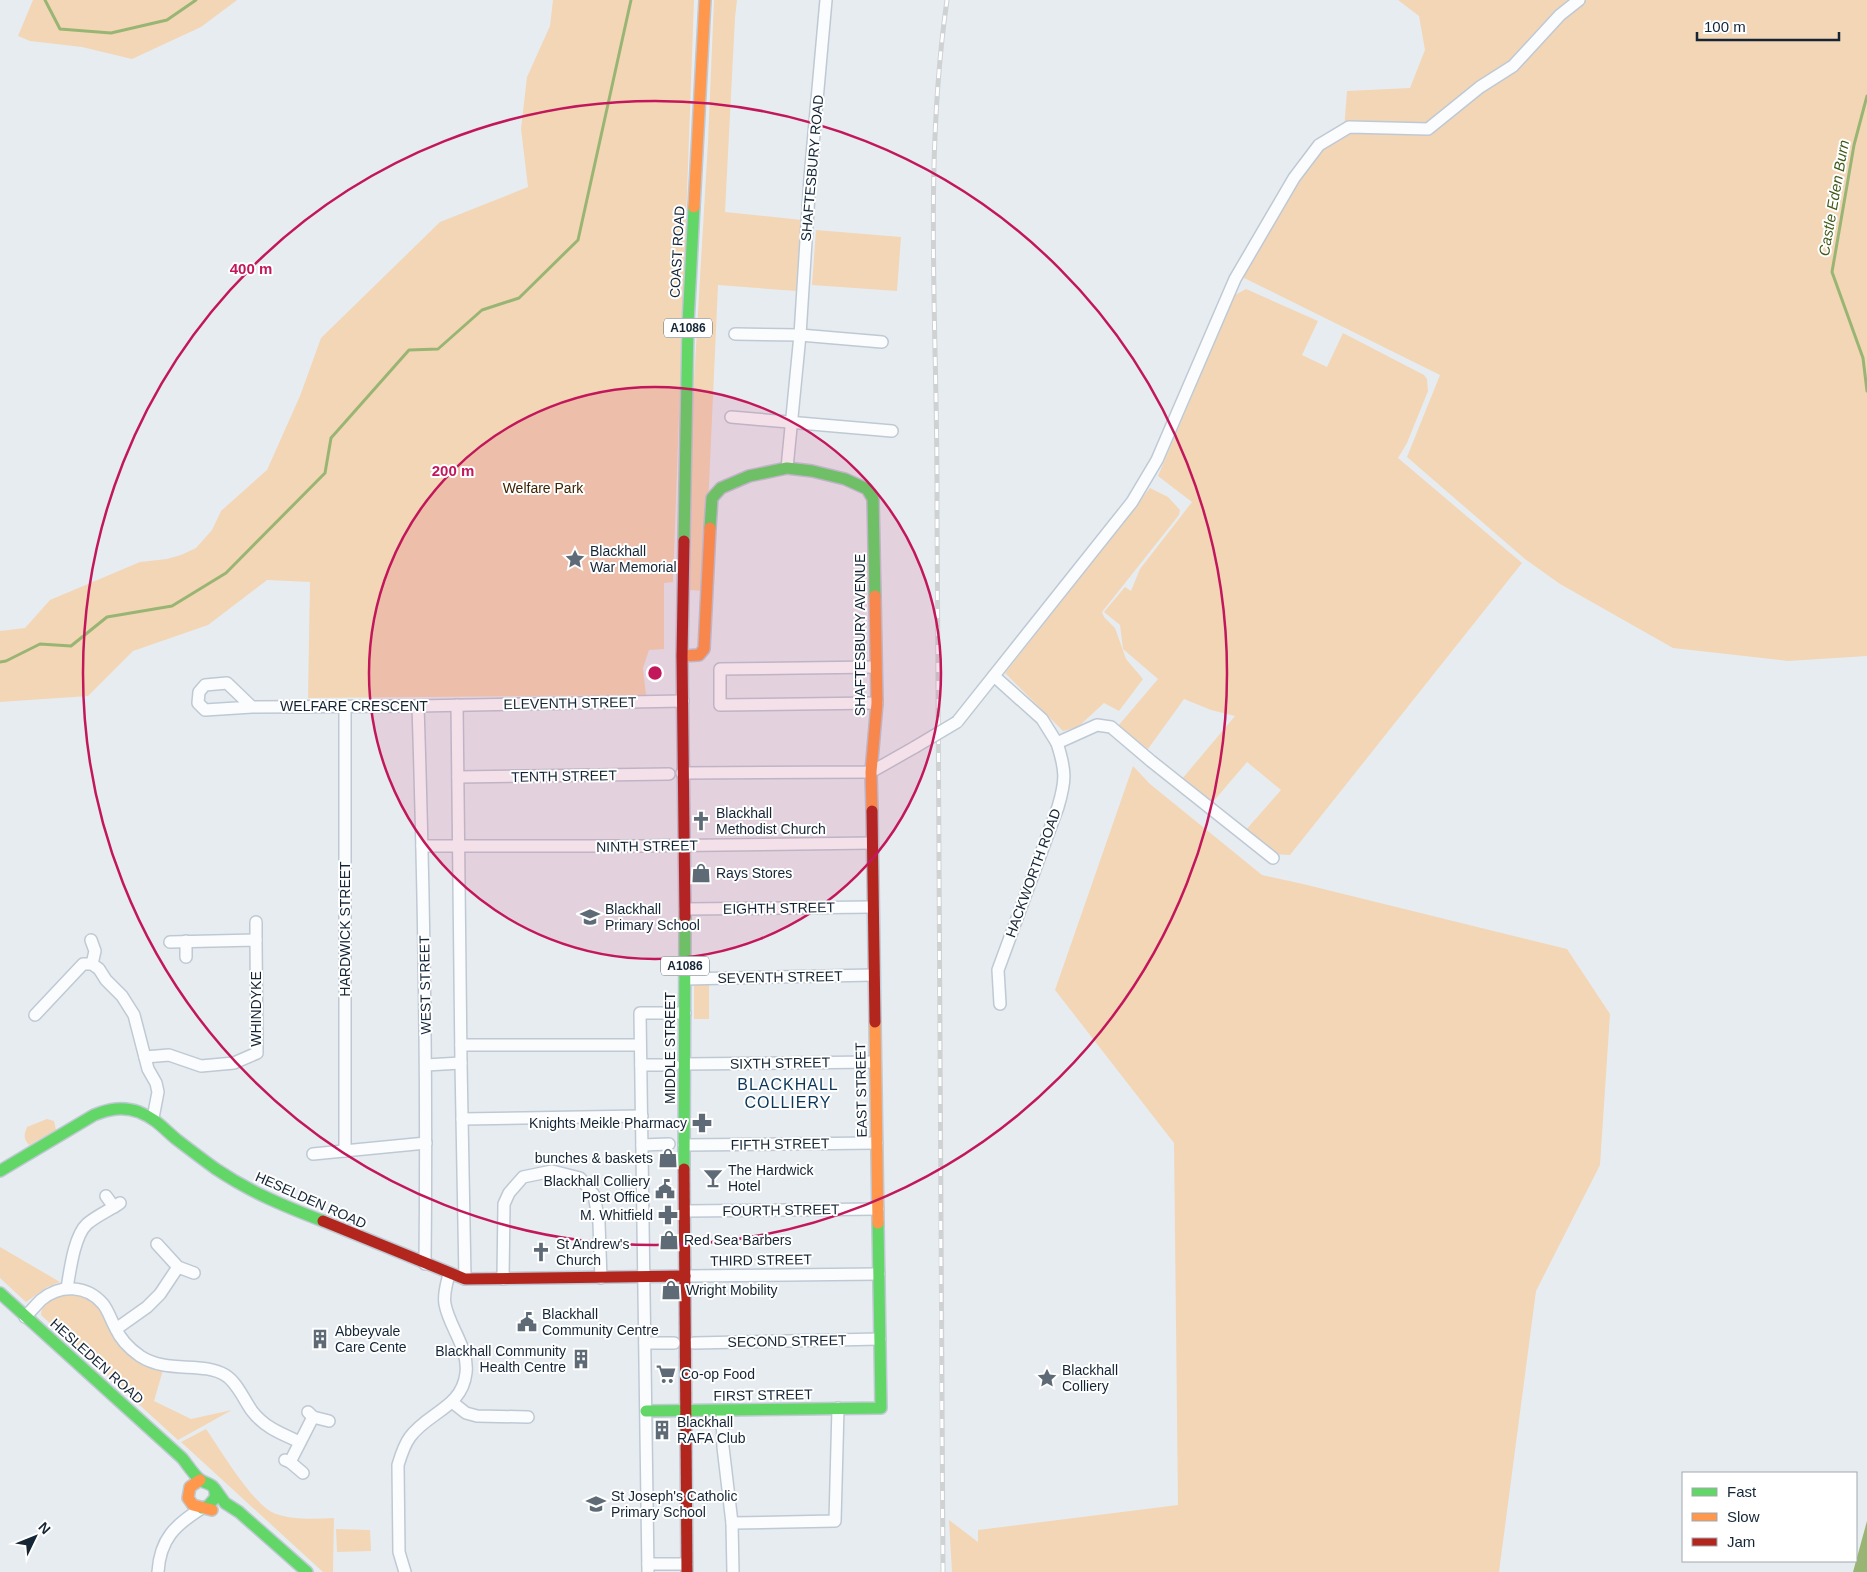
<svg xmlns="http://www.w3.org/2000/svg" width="1867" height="1572" font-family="Arial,sans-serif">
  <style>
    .green { fill: #f3d6b6 }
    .water { fill: #99b574 }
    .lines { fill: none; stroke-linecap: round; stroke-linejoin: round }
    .stream { stroke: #99b574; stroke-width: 3 }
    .street-casing { stroke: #bfc9d4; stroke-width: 14 }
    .fast-casing { stroke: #bfc9d4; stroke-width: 14 }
    .slow-casing { stroke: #bfc9d4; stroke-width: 14 }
    .jam-casing { stroke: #bfc9d4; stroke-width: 14 }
    .street { stroke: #fbfcfd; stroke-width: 11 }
    .fast { stroke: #63d668; stroke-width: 11 }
    .slow { stroke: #ff974d; stroke-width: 11 }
    .jam { stroke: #b3261e; stroke-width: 11 }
    .rail-casing { stroke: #cfd2d3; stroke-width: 5 }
    .rail { stroke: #fff; stroke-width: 3; stroke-dasharray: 9; stroke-linecap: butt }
    .street-bridge-casing { stroke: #bfc9d4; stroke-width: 14; stroke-linecap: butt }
    .street-bridge { stroke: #fbfcfd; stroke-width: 11 }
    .ring { fill: none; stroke: #c2185b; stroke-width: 2.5 }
    .labels { text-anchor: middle; stroke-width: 4; stroke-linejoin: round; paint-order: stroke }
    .shield { fill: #fff; stroke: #5a6672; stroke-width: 1 }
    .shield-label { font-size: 12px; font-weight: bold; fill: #142536 }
    .street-label { font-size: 14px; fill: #142536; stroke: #fff }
    .park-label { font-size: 14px; fill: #3e2200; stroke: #fff }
    .poi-label { font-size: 14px; fill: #142536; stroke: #fff; text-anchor: start }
    .water-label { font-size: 15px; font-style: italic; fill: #3f5916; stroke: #fff }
    .quarter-label { font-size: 16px; letter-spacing: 1px; fill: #093659; stroke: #fff }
    .centre { fill: #c2185b; stroke: #fff; stroke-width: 2.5 }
    .ring-label { font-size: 15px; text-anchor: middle; font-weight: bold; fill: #c2185b; stroke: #fff; stroke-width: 4; stroke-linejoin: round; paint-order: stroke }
  </style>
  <rect width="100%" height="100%" fill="#e7ecf1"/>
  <g class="green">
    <path d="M33,0H237L201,27L132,59L82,47L30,41L18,36Z"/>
    <path d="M553,0H694L673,582L664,583V649L649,650L643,668L646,695L308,698L310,582L267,580L208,625L133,651L88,696L0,702V631L25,628L50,600L140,562L167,559L181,555L196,548L212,530L221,511L267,470L300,396L321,338L440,222L528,187L521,129L527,77L550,26Z"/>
    <path d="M714,0H737L735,18L725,212L802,220L796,291L718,285L709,485L702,591L690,590L692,415L708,142Z"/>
    <path d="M1398,0H1867V656L1788,661L1673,648L1560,584L1525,559L1407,457L1440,375L1238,275L1319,145L1344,130L1347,91L1410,88L1425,50L1419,16Z"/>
    <path d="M816,230L901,237L897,291L812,285Z"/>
    <path d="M1246,289L1318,321L1302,355L1327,367L1343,333L1424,375L1427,379L1428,391L1407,443L1398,458L1522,563L1290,855L1272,854L1245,831L1281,790L1247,762L1212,803L1182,779L1235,716L1211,710L1184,699L1148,749L1118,726L1158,679L1123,649L1120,625L1104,612L1125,587L1131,591L1140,569L1192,502L1158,476L1235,295Z"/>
    <path d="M1150,488L1168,497L1180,510L1179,515L1102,612L1104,617L1115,628L1126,659L1143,679L1119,711L1104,703L1078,727L1063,731L1005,673Z"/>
    <path d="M1133,766L1150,784L1262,875L1303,884L1567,949L1610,1014L1600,1165L1536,1291L1499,1572H952L949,1520L978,1542V1530L1178,1505L1174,1143L1055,990Z"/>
    <rect x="694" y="984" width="15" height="35"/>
    <path d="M47,1119L54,1121L56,1130L29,1145C23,1138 24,1135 27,1127Z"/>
    <path d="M0,1247L60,1282L47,1287L26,1302L0,1278Z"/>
    <path d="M78,1293L91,1299L101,1308L112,1335L127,1349L163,1370L154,1401L191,1419L232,1410L178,1440L41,1315C42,1297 64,1295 78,1293Z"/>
    <path d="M206,1429C221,1450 253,1506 276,1514C294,1520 315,1519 334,1518L333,1572H323L181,1442Z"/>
    <path d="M336,1529L370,1530L371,1551L337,1552Z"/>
  </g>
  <path class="water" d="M1867,1521V1572H1853Z"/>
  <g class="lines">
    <g class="stream">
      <path d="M45,0L60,29L111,33L167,20L196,0"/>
      <path d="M1867,96L1854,145L1832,272L1863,358L1867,391"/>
      <path d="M0,662L6,661L40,644L71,646L107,617L172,606L226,573L325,473L331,438L409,350L438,349L482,310L519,298L578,240L631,0"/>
    </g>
    <defs>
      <g id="street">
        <path d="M735,334L800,335L882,342"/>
        <path d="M731,417L892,431"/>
        <path d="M787,468L800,335L810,178L826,0"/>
        <path d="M876,667L720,669V705L877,703"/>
        <path d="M994,676L1042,719L1057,743L1097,725L1111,727L1151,761L1273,858"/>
        <path d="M457,705L461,1063L465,1279"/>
        <path d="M418,706C424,892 427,1078 425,1264"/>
        <path d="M252,707L227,683L205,685L199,692L198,703L205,710L252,707L418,706L683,701"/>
        <path d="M957,722L1132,502L1157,460L1235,279L1294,178L1319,145L1349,127L1428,129L1480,87L1513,66L1560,15L1579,0"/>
        <path d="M682,773L871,772L915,747"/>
        <path d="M458,777L669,774"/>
        <path d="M422,846H641L872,843"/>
        <path d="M685,909L873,907"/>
        <path d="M91,940L95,951L92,964"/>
        <path d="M256,940V922"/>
        <path d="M186,941V957"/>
        <path d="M685,979L874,975"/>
        <path d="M1000,1004L998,970L1058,807C1066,780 1066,771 1057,743"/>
        <path d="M35,1015L83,964H92L99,969L106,980L122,996L134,1015L148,1069L156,1083L158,1092L153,1118"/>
        <path d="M461,1045H640"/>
        <path d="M145,1057L169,1055L201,1066L234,1063L257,1053L256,940L170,942"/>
        <path d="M684,1064L875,1062"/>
        <path d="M426,1065L461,1063"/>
        <path d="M641,1065H674"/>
        <path d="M462,1119L642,1116"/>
        <path d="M642,1145L669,1144"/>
        <path d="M684,1145L877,1143"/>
        <path d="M345,1151V706"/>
        <path d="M313,1154L426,1143"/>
        <path d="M106,1196L114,1207"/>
        <path d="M685,1211L878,1209"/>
        <path d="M157,1244L178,1267L194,1273"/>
        <path d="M685,1276L879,1274"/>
        <path d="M503,1279L504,1204L509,1193L523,1177L552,1171L580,1178L594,1195L599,1223L601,1278"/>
        <path d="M67,1288C70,1271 74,1236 87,1224C96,1216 110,1210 120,1203"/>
        <path d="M25,1317C31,1311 36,1305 41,1300C60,1284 87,1285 103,1304C108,1310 111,1320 115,1327C120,1339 130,1349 140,1356C167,1374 202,1361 225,1375C237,1382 244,1400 252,1411C265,1428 282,1434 300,1442"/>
        <path d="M116,1329L147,1307L160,1294L178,1267"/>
        <path d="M645,1343H674"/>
        <path d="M694,1343L880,1339"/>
        <path d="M452,1402L466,1413L477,1416L528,1417"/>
        <path d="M722,1411L723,1447L732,1523L733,1572"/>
        <path d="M308,1412L313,1417L329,1421"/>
        <path d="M285,1460L290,1462L303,1473"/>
        <path d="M290,1462L313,1417"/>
        <path d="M732,1523L835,1521L838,1408"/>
        <path d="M648,1564H687"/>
        <path d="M158,1572C160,1539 175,1525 202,1508"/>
        <path d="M405,1572L399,1552L398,1465C401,1455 404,1445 410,1437C428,1412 462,1408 466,1373C469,1348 449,1327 445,1304C443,1294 447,1283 449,1274"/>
        <path d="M648,1572L640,1013H685"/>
      </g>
      <g id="fast">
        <path d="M710,528L712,498L721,488L749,476L787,468L812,471L845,479L867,489L873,499L875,596"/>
        <path d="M684,541L688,324L694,207"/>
        <path d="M684,1169L685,917"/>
        <path d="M0,1171L94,1115C109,1109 123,1106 139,1112C156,1119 162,1127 176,1139C189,1149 202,1159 216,1169C250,1192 284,1206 323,1221"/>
        <path d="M0,1293L182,1458C187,1464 192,1472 198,1478C206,1486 217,1481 215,1498L208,1506L202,1508"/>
        <path d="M646,1411L881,1408L878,1223"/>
        <path d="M215,1489L225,1503L239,1512L307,1572"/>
      </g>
      <g id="slow">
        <path d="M694,207L705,0"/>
        <path d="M682,656L699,655L704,649L710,528"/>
        <path d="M872,811L871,772L877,703L875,596"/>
        <path d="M875,1022L878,1223"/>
        <path d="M200,1480L190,1487L188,1498L193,1505L212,1510"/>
      </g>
      <g id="jam">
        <path d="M684,541L682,656L685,917"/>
        <path d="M872,811L875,1022"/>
        <path d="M684,1169L687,1572"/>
        <path d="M323,1221L465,1279L685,1276"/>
      </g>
    </defs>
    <use href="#street" class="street-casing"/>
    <use href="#fast" class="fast-casing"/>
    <use href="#slow" class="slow-casing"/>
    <use href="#jam" class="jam-casing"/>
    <use href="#street" class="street"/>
    <use href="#fast" class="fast"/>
    <use href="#slow" class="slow"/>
    <use href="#jam" class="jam"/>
    <defs>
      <path id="rail" d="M943,1572C941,1335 940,1098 939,861C939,742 937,624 937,505C938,337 923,167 947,0"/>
    </defs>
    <use href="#rail" class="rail-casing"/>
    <use href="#rail" class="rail"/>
    <defs>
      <path id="street-bridge" d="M915,747L957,722"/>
    </defs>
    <use href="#street-bridge" class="street-bridge-casing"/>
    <use href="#street-bridge" class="street-bridge"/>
  </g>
  <circle cx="655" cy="673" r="286" fill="#c2185b" fill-opacity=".12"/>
  <g class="ring">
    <circle cx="655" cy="673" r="286"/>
    <circle cx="655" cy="673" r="572"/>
  </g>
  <defs>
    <symbol id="sight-bare" viewBox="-9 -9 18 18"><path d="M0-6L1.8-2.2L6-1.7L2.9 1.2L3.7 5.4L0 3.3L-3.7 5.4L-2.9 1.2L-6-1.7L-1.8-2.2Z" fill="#5e6b77" stroke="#fff" stroke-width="2.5" paint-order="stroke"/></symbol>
    <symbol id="church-bare" viewBox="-9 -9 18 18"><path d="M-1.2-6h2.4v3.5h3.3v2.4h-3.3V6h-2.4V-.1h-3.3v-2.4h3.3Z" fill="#5e6b77" stroke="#fff" stroke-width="2.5" paint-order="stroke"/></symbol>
    <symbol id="shop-bare" viewBox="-9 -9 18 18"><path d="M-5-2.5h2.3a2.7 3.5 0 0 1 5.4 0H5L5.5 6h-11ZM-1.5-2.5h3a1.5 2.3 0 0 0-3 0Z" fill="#5e6b77" stroke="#fff" stroke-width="2.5" paint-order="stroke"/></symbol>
    <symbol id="school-bare" viewBox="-9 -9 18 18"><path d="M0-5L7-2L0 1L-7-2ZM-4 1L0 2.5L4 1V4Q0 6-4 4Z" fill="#5e6b77" stroke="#fff" stroke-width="2.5" paint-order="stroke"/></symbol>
    <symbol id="pharmacy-bare" viewBox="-9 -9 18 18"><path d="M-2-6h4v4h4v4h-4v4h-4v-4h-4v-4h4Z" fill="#5e6b77" stroke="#fff" stroke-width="2.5" paint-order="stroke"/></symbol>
    <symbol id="bar-bare" viewBox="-9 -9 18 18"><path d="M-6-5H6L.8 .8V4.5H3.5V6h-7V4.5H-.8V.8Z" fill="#5e6b77" stroke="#fff" stroke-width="2.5" paint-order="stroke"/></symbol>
    <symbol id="civic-bare" viewBox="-9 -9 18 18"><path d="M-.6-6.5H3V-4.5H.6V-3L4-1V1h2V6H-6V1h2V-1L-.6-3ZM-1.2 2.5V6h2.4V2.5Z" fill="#5e6b77" stroke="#fff" stroke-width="2.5" paint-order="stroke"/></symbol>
    <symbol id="building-bare" viewBox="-9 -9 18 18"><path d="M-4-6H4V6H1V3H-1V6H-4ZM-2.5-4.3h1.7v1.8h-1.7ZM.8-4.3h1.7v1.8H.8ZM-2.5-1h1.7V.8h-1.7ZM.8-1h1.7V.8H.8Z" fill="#5e6b77" stroke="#fff" stroke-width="2.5" paint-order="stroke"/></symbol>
    <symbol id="supermarket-bare" viewBox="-9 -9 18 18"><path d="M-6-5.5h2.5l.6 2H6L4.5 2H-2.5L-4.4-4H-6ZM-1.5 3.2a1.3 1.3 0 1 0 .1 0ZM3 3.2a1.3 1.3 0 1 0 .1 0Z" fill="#5e6b77" stroke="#fff" stroke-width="2.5" paint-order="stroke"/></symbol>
  </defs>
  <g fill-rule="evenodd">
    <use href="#sight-bare" x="561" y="545" width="28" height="28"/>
    <use href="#church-bare" x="687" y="807" width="28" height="28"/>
    <use href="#shop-bare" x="687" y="859" width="28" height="28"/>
    <use href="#school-bare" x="576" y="903" width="28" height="28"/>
    <use href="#pharmacy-bare" x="688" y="1109" width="28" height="28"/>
    <use href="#shop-bare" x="654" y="1144" width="28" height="28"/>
    <use href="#bar-bare" x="699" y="1164" width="28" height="28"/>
    <use href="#civic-bare" x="651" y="1175" width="28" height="28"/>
    <use href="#pharmacy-bare" x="654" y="1201" width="28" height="28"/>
    <use href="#shop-bare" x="655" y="1226" width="28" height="28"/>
    <use href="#church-bare" x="527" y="1238" width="28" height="28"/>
    <use href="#shop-bare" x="657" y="1276" width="28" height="28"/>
    <use href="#civic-bare" x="513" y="1308" width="28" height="28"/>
    <use href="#building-bare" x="306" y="1325" width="28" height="28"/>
    <use href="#building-bare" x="567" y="1345" width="28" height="28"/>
    <use href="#supermarket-bare" x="652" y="1360" width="28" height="28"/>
    <use href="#sight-bare" x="1033" y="1364" width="28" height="28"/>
    <use href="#building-bare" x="648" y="1416" width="28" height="28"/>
    <use href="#school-bare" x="582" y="1490" width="28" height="28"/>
  </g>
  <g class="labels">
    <g class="shield">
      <rect x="664" y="318.5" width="48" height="19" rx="4"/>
      <rect x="661" y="956.5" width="48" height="19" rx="4"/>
    </g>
    <g class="shield-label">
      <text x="688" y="332">A1086</text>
      <text x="685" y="970">A1086</text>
    </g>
    <g class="street-label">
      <text transform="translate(812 168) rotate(-85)" y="5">SHAFTESBURY ROAD</text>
      <text transform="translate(677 252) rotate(-87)" y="5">COAST ROAD</text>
      <text transform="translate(860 635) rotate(-90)" y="5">SHAFTESBURY AVENUE</text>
      <text transform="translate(570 703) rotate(-1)" y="5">ELEVENTH STREET</text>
      <text x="354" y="711">WELFARE CRESCENT</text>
      <text transform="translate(564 776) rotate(-1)" y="5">TENTH STREET</text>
      <text transform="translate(647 846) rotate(-1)" y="5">NINTH STREET</text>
      <text transform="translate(1033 873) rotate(-70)" y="5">HACKWORTH ROAD</text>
      <text transform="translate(779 908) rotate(-1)" y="5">EIGHTH STREET</text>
      <text transform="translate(345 929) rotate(-90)" y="5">HARDWICK STREET</text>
      <text transform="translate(780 977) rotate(-1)" y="5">SEVENTH STREET</text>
      <text transform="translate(425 985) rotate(-91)" y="5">WEST STREET</text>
      <text transform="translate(256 1009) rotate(-90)" y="5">WHINDYKE</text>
      <text transform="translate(670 1048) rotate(-90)" y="5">MIDDLE STREET</text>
      <text transform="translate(780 1063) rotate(-1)" y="5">SIXTH STREET</text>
      <text transform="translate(861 1090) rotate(-91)" y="5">EAST STREET</text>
      <text transform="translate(780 1144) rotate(-1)" y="5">FIFTH STREET</text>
      <text transform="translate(311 1200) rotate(24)" y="5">HESELDEN ROAD</text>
      <text transform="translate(781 1210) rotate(-1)" y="5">FOURTH STREET</text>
      <text transform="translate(761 1260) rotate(-1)" y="5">THIRD STREET</text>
      <text transform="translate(787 1341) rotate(-1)" y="5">SECOND STREET</text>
      <text transform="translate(97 1361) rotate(42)" y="5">HESLEDEN ROAD</text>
      <text transform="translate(763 1395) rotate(-1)" y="5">FIRST STREET</text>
    </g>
    <g class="park-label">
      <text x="543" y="493">Welfare Park</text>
    </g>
    <g class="poi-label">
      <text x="590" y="556">Blackhall<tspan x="590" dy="16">War Memorial</tspan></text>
      <text x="716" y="818">Blackhall<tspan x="716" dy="16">Methodist Church</tspan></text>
      <text x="716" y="878">Rays Stores</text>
      <text x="605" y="914">Blackhall<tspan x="605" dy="16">Primary School</tspan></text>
      <text x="687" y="1128" text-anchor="end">Knights Meikle Pharmacy</text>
      <text x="653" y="1163" text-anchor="end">bunches &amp; baskets</text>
      <text x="728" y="1175">The Hardwick<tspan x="728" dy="16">Hotel</tspan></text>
      <text x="650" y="1186" text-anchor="end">Blackhall Colliery<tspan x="650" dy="16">Post Office</tspan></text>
      <text x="653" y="1220" text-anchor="end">M. Whitfield</text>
      <text x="684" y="1245">Red Sea Barbers</text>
      <text x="556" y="1249">St Andrew's<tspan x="556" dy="16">Church</tspan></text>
      <text x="686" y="1295">Wright Mobility</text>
      <text x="542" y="1319">Blackhall<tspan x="542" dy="16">Community Centre</tspan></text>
      <text x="335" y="1336">Abbeyvale<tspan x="335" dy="16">Care Cente</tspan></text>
      <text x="566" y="1356" text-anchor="end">Blackhall Community<tspan x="566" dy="16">Health Centre</tspan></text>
      <text x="1062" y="1375">Blackhall<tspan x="1062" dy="16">Colliery</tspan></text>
      <text x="681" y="1379">Co-op Food</text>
      <text x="677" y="1427">Blackhall<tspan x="677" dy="16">RAFA Club</tspan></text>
      <text x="611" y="1501">St Joseph's Catholic<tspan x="611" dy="16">Primary School</tspan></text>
    </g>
    <g class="water-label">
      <text transform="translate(1834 198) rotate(-80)" y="5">Castle Eden Burn</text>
    </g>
    <g class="quarter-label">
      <text x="788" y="1090">BLACKHALL<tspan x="788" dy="18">COLLIERY</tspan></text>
    </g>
  </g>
  <circle cx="655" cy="673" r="8" class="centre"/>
  <g class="ring-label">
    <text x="251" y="274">400 m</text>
    <text x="453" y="476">200 m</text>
  </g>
  <rect x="1682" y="1472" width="175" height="90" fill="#ffffff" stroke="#a1a8af"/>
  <rect x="1692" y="1488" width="25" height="8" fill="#63d668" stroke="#a1a8af"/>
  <text x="1727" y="1497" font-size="15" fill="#142536">Fast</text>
  <rect x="1692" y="1513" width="25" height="8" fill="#ff974d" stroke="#a1a8af"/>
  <text x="1727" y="1522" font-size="15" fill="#142536">Slow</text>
  <rect x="1692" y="1538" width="25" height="8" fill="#b3261e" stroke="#a1a8af"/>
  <text x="1727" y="1547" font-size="15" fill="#142536">Jam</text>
  <g transform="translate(35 1537) rotate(47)" stroke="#ffffff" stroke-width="4" paint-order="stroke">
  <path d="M0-4L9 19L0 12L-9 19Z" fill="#142536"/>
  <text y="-8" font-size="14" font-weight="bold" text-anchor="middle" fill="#142536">N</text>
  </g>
  <path d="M1697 32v8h142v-8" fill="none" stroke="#142536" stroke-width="2.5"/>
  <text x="1704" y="32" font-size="15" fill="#142536" stroke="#ffffff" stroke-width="4" paint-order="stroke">100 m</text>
</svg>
